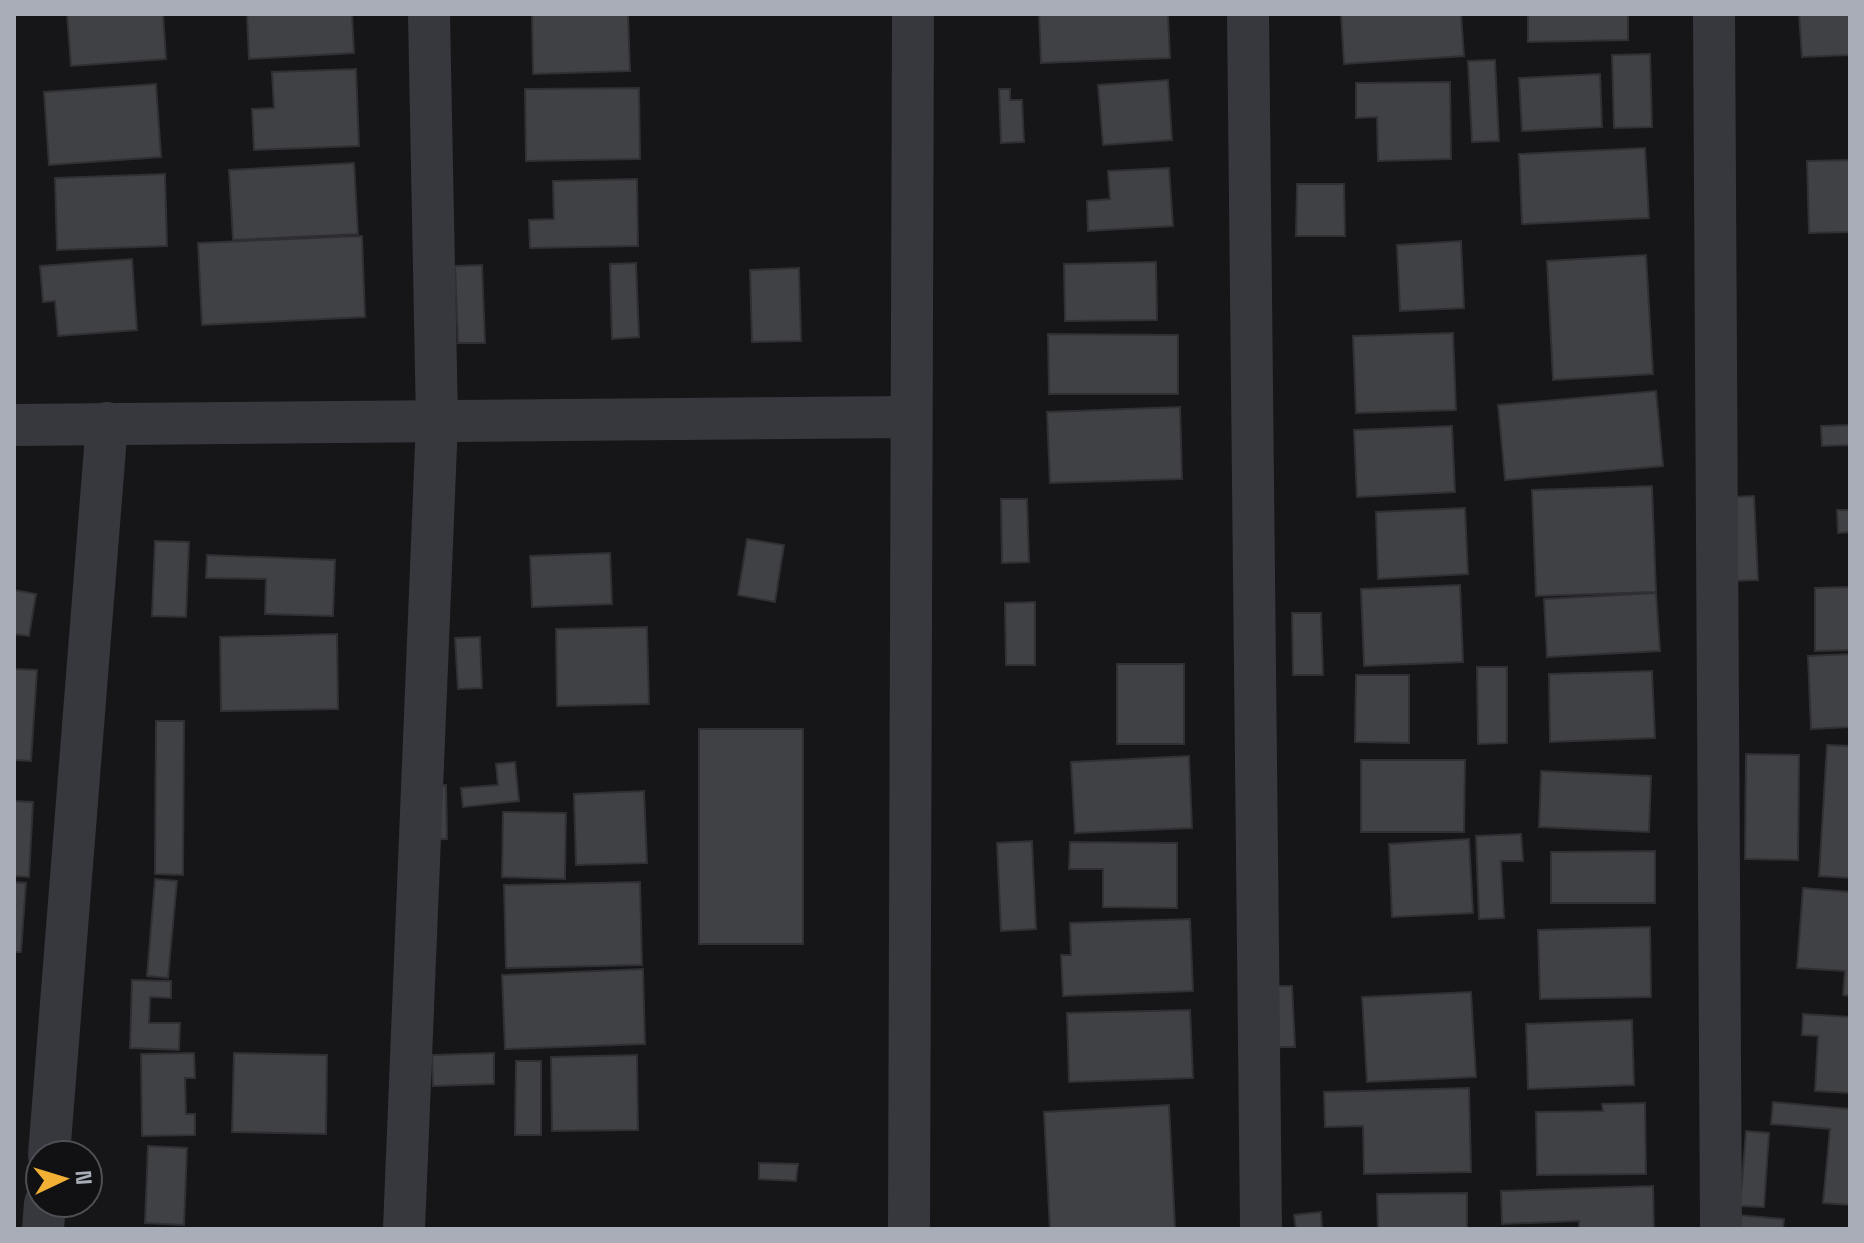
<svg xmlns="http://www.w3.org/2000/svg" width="1864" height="1243" font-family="'Space Grotesk',sans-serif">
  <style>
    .building { fill: #404145; stroke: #303034; stroke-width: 2 }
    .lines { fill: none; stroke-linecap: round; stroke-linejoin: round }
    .minor { stroke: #37383d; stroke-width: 42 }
  </style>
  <rect width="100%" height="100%" fill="#161618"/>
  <g class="building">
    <path d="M67,14H163L166,59L71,66Z"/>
    <path d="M247,14H352L354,53L249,59Z"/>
    <path d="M532,14H628L630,71L533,74Z"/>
    <path d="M1039,14H1168L1170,58L1041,63Z"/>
    <path d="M1341,14H1461L1464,56L1344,64Z"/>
    <path d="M1528,14H1628V40L1528,42Z"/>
    <path d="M1799,14H1850V55L1802,57Z"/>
    <path d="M1650,54L1652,127L1614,128L1612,55Z"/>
    <path d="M1495,60L1499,141L1472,142L1468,61Z"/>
    <path d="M356,69L359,146L254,150L252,109L274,108L272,72Z"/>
    <path d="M1600,74L1602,127L1522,131L1519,78Z"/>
    <path d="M1168,80L1172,140L1103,145L1098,85Z"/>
    <path d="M1450,82L1451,159L1378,161L1377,117L1356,118V83Z"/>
    <path d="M156,84L161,157L49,165L44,92Z"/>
    <path d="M639,88L640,159L526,161L525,89Z"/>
    <path d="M999,89H1010V100H1022L1024,142L1001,143Z"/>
    <path d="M1645,148L1649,218L1522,224L1519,154Z"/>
    <path d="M1850,160V232L1809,233L1807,161Z"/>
    <path d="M354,163L358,234L233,240L229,170Z"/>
    <path d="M1169,168L1173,226L1088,231L1087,201L1110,199L1108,171Z"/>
    <path d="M165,174L167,246L57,250L55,178Z"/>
    <path d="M637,179L638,246L530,248L529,220L554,219L553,181Z"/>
    <path d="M1297,184H1344L1345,236H1296Z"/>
    <path d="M362,236L365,317L202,325L198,243Z"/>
    <path d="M1461,241L1464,308L1400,311L1397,245Z"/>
    <path d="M1646,255L1653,374L1553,380L1547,261Z"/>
    <path d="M132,259L137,330L58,336L55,301L43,302L40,266Z"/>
    <path d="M1156,262L1157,320L1065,321L1064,264Z"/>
    <path d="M636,263L639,337L612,339L610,264Z"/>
    <path d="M482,265L485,343H458L455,266Z"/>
    <path d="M799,268L801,341L752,342L750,270Z"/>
    <path d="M1453,333L1456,410L1356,413L1353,336Z"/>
    <path d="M1048,334L1178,335V394H1049Z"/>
    <path d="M1656,391L1663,466L1505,480L1498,405Z"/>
    <path d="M1180,407L1182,479L1050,483L1047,412Z"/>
    <path d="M1850,425V445L1822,446L1821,426Z"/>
    <path d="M1452,426L1455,492L1357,497L1354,430Z"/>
    <path d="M1652,486L1656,592L1536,596L1532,490Z"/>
    <path d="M1754,496L1758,580L1730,581L1728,497Z"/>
    <path d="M1001,499H1027L1029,562L1002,563Z"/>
    <path d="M1465,508L1468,574L1378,579L1376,512Z"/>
    <path d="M1837,510H1850V532L1838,533Z"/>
    <path d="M747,539L784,545L775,602L738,595Z"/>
    <path d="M155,541L189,542L186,617L152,616Z"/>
    <path d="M610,553L612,604L532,607L530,556Z"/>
    <path d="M207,555L335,560L333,616L265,614L266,579L206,578Z"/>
    <path d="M1460,585L1463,662L1364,666L1361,589Z"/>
    <path d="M1850,587V650L1815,651V588Z"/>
    <path d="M14,590L36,594L29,636L14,634Z"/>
    <path d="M1656,593L1660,651L1547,657L1544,599Z"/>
    <path d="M1035,602V665H1006L1005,603Z"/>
    <path d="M1292,613H1321L1323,675H1293Z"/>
    <path d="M647,627L649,704L557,706L556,629Z"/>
    <path d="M337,634L338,709L221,711L220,637Z"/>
    <path d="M480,637L482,688L458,689L455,638Z"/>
    <path d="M1850,654V727L1811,729L1808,656Z"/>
    <rect x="1117" y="664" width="67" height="80"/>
    <path d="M1477,667H1507V743L1478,744Z"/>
    <path d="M14,669L37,670L31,761L14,760Z"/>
    <path d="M1652,671L1655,738L1550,742L1549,674Z"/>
    <path d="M1356,675H1409V743L1355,742Z"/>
    <path d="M156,721H184L183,875L155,874Z"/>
    <rect x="699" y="729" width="104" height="215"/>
    <path d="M1827,745L1850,746V878L1819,876Z"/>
    <path d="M1746,754L1799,755L1798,860L1745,859Z"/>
    <path d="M1189,756L1192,828L1075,833L1071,762Z"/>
    <path d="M1361,760H1465L1464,832H1361Z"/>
    <path d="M515,762L519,801L463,807L461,788L498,785L496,764Z"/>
    <path d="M1541,771L1651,776L1649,832L1539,827Z"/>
    <path d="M446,785L447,839H428L427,786Z"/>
    <path d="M644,791L647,863L576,865L574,794Z"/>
    <path d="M14,801L33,802L29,877L14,876Z"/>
    <path d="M503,812L566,813L565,879L502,877Z"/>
    <path d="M1521,834L1523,861H1501L1504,918L1479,919L1476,836Z"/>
    <path d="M1469,839L1473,913L1392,917L1389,844Z"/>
    <path d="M1032,841L1036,929L1001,931L997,843Z"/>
    <path d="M1070,842L1177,843V908L1103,907V869H1069Z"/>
    <path d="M1655,851V903H1551V852Z"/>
    <path d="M155,879L177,881L168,978L147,976Z"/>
    <path d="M14,882L26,883L21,952H14Z"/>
    <path d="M640,882L642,965L506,968L504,885Z"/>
    <path d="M1803,888L1850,892V996L1843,995L1845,971L1797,968Z"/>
    <path d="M1190,919L1193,991L1063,996L1061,955H1071L1070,923Z"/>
    <path d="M1650,927L1651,997L1540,999L1538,930Z"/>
    <path d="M643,969L645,1044L505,1049L502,975Z"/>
    <path d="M132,980L171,981V998L150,997L149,1023H180L179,1050L130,1048Z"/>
    <path d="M1273,986H1292L1295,1047H1275Z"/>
    <path d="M1471,992L1476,1077L1367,1082L1362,997Z"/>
    <path d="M1190,1010L1193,1078L1069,1082L1067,1013Z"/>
    <path d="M1803,1014L1850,1017V1093L1815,1091L1818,1036L1802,1035Z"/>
    <path d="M1632,1020L1634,1085L1528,1089L1526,1024Z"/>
    <path d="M194,1053L195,1078H185L186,1114H195V1135L142,1136L141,1054Z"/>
    <path d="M234,1053L327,1055L326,1134L232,1132Z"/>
    <path d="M494,1053V1084L433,1086L432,1055Z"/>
    <path d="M637,1055L638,1130L552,1131L551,1057Z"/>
    <path d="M516,1061H541V1135H515Z"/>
    <path d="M1469,1088L1471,1172L1364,1174L1363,1126L1325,1127L1324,1092Z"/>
    <path d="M1773,1102L1850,1109V1205L1823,1203L1830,1129L1771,1124Z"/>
    <path d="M1645,1103L1646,1174L1537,1175L1536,1112L1603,1111L1602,1104Z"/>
    <path d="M1169,1105L1175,1228L1050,1229L1044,1112Z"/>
    <path d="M1746,1131L1769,1133L1764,1207L1740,1206Z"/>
    <path d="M148,1146L187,1148L184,1225L145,1223Z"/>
    <path d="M759,1163L798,1164L796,1181L759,1179Z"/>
    <path d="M1653,1186L1654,1229H1579V1221L1502,1224L1501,1191Z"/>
    <path d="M1467,1193V1229H1378L1377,1194Z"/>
    <path d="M1321,1212L1322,1229H1296L1294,1215Z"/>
    <path d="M1738,1215L1784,1219L1783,1229H1737Z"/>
  </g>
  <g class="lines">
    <g class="minor">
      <path d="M1248,14L1261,1229"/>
      <path d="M1714,14L1721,1229"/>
      <path d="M14,425L911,417"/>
      <path d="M49,1155L107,423"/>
      <path d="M43,1229L45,1203"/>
      <path d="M404,1229L437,421L429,14"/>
      <path d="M909,1229L913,14"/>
    </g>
  </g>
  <rect width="1864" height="1243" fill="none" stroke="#a8adb8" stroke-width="32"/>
  <g transform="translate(64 1179) rotate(86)"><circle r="38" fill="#111113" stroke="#4d4f55" stroke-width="2"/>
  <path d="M0-6L14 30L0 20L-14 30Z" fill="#f2b134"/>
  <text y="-12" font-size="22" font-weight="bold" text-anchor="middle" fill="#a8adb8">N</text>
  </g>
</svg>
